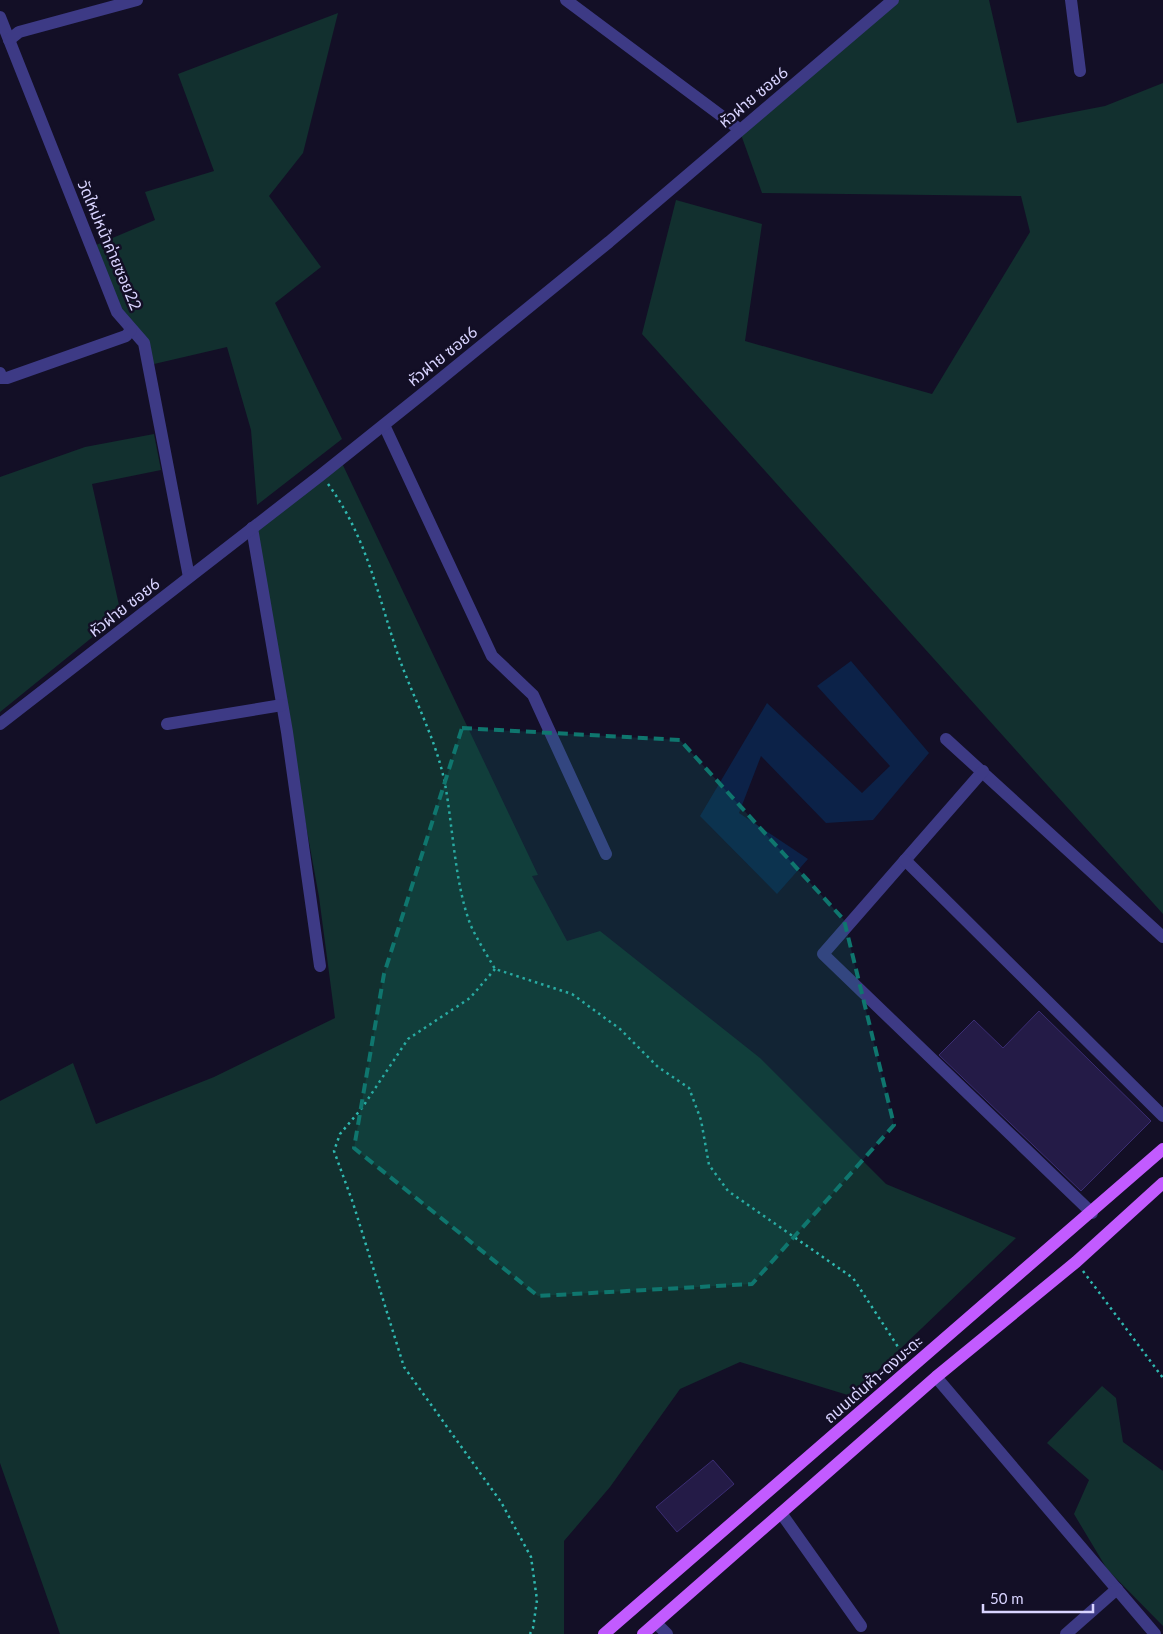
<svg xmlns="http://www.w3.org/2000/svg" width="1163" height="1634" font-family="Lato,'Noto Sans Thai',sans-serif">
  <style>
    .green { fill: #12302f }
    .water { fill: #0c2248 }
    .building { fill: #241b47; stroke: #3b2d73 }
    .lines { fill: none; stroke-linecap: round; stroke-linejoin: round }
    .path { stroke: #2fb8b0; stroke-width: 2.5; stroke-dasharray: 2.5 4; stroke-linecap: butt }
    .minor { stroke: #3d3a85; stroke-width: 12 }
    .major { stroke: #c25bff; stroke-width: 12 }
    .marked { fill: #0f766e; fill-opacity: 0.2; stroke: #0f766e; stroke-width: 4; stroke-dasharray: 10 6; stroke-linejoin: round }
    .labels { text-anchor: middle; stroke-width: 5; stroke-linejoin: round; paint-order: stroke }
    .street-label { font-size: 16px; fill: #d9d4ff; stroke: #130f26 }
  </style>
  <rect width="100%" height="100%" fill="#130f26"/>
  <g class="green">
    <path d="M893,0H989L1017,123L1105,106L1163,83V914L642,334L676,200L762,224L745,341L932,394L1030,232L1021,196L762,193L739,129Z"/>
    <path d="M338,13L303,153L269,196L321,267L275,303L342,439L257,505L251,430L227,347L154,364L119,308L96,245L155,220L145,192L214,171L178,74Z"/>
    <path d="M154,434L161,470L92,484L121,614L0,712V477L85,447Z"/>
    <path d="M340,459L538,875L532,876L567,941L600,931L760,1058L886,1184L1016,1238L851,1396L740,1362L680,1389L610,1487L564,1541V1634H60L0,1463V1101L73,1063L96,1124L214,1077L335,1018L319,897L252,528Z"/>
    <path d="M1102,1386L1116,1398L1123,1442L1163,1471V1626L1107,1569L1074,1514L1089,1480L1047,1443Z"/>
  </g>
  <path class="water" d="M851,661L929,753L873,820L826,823L761,756L739,813L808,859L777,894L700,816L767,703L862,793L890,766L817,686Z"/>
  <g class="building">
    <path d="M1039,1011L1151,1121L1081,1191L939,1055L974,1020L1003,1048Z"/>
    <path d="M713,1460L734,1484L677,1532L656,1507Z"/>
  </g>
  <g class="lines">
    <g class="path">
      <path d="M328,484C366,536 377,592 397,652C412,696 436,738 445,784C453,827 455,886 471,926C478,941 487,955 495,969L572,994L620,1029L658,1067L689,1088L701,1120L709,1165L728,1191L853,1278L904,1356"/>
      <path d="M495,969L470,998L408,1039L362,1108L340,1134L334,1151L353,1203L404,1367L501,1502L531,1557L537,1600L533,1628L530,1634"/>
      <path d="M1083,1271L1163,1378"/>
    </g>
    <g class="minor">
      <path d="M566,0L739,129"/>
      <path d="M1071,0L1080,71"/>
      <path d="M0,17L117,312L144,343L189,577"/>
      <path d="M9,40L19,32L137,0"/>
      <path d="M0,373L1,378H7L126,336L131,330"/>
      <path d="M384,425L492,656L533,695L606,854"/>
      <path d="M252,528L287,732L320,966"/>
      <path d="M0,724L321,475L421,395L609,242L893,0"/>
      <path d="M167,724L282,705"/>
      <path d="M946,739L1163,937"/>
      <path d="M983,771L823,954L1092,1213"/>
      <path d="M905,860L1163,1116"/>
      <path d="M936,1377L1155,1634"/>
      <path d="M781,1513L861,1626"/>
      <path d="M656,1623L667,1634"/>
      <path d="M1066,1634L1117,1589"/>
    </g>
    <g class="major">
      <path d="M604,1634L1163,1149"/>
      <path d="M643,1634L936,1377L1076,1262L1163,1183"/>
    </g>
  </g>
  <path class="marked" d="M462,728L680,740L844,920L894,1125L752,1284L538,1296L354,1148L384,974Z"/>
  <g class="labels">
    <g class="street-label">
      <text transform="translate(753 97) rotate(-40)" y="6">หัวฝาย ซอย6</text>
      <text transform="translate(110 245) rotate(67)" y="6">วัดใหม่หน้าค่ายซอย22</text>
      <text transform="translate(442 356) rotate(-39)" y="6">หัวฝาย ซอย6</text>
      <text transform="translate(124 607) rotate(-38)" y="6">หัวฝาย ซอย6</text>
      <text transform="translate(873 1379) rotate(-41)" y="6">ถนนเด่นห้า-ดงมะดะ</text>
    </g>
  </g>
  <path d="M983 1604v8h110v-8" fill="none" stroke="#d9d4ff" stroke-width="2.5"/>
  <text x="990" y="1604" font-size="15" fill="#d9d4ff" stroke="#130f26" stroke-width="4" paint-order="stroke">50 m</text>
</svg>
